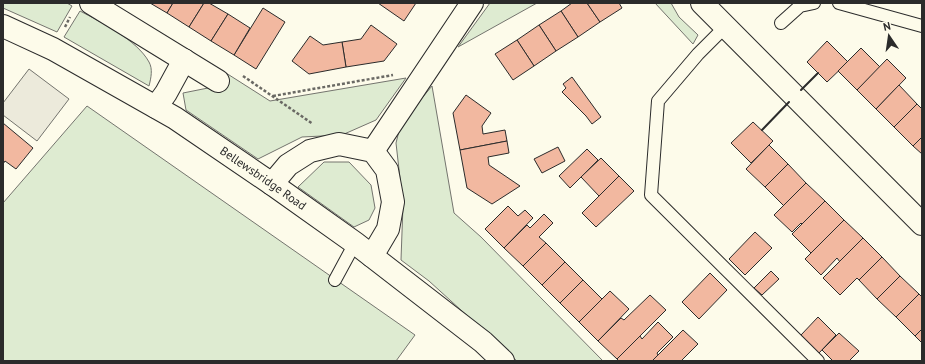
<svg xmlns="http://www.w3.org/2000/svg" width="925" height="364" font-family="'PT Sans',sans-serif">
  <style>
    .green { fill: #deebd1; stroke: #74746e }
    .parking { fill: #eceadb; stroke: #74746e }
    .building { fill: #f2b8a0; stroke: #2b2b2b }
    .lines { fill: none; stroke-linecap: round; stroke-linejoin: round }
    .service-casing { stroke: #2b2b2b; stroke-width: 14 }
    .minor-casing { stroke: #2b2b2b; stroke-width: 24 }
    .tertiary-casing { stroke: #2b2b2b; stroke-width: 24 }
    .path { stroke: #6a6964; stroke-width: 2.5; stroke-dasharray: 3 2; stroke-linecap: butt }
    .service { stroke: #fdfbea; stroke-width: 12 }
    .minor { stroke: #fdfbea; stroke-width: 22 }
    .tertiary { stroke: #fdfbea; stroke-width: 22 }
    .wall { stroke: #2b2b2b; stroke-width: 2 }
    .labels { text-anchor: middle; stroke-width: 3; stroke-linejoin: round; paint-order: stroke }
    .street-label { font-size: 12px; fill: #2b2b2b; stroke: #fdfbea }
  </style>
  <rect width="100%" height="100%" fill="#fdfbea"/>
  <g class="green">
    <path d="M3,3H67L72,6L57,32L3,8Z"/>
    <path d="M490,3H537L458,47Z"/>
    <path d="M655,3H671L679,17L698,35L693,44Z"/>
    <path d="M80,11C101,22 137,40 149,62C153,69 151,78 149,86L64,37Z"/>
    <path d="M226,73L270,101L406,78L376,120L342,135L302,137L258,159L186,110L183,93L213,87Z"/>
    <path d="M432,86L454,213L481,237L603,361H517L429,281L401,260L403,205L396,143L401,123Z"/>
    <path d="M87,106L415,335L396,361H3V203Z"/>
    <path d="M324,162H349L371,185L375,208L369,220L354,227L298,187Z"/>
  </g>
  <path class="parking" d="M29,69L69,99L37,141L3,115V103Z"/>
  <g class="building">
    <path d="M150,3H173L167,13Z"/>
    <path d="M173,3H204L189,27L167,13Z"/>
    <path d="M204,3H209L228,14L211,41L189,27Z"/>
    <path d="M378,3H416L404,21Z"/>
    <path d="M572,3H587L600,22L578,37L561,11Z"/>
    <path d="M587,3H619L622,8L600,22Z"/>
    <path d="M263,8L285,22L256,69L234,55Z"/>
    <path d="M561,11L578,37L556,51L539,25Z"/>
    <path d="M228,14L250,28L234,55L211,41Z"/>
    <path d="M371,25L397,44L384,61L346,67L342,42L361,39Z"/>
    <path d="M539,25L556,51L534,66L517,40Z"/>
    <path d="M310,36L323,45L342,42L346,67L309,74L292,61Z"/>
    <path d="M517,40L534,66L513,80L495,54Z"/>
    <path d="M827,41L848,62L827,82L807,62Z"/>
    <path d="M861,48L880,67L857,90L838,71Z"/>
    <path d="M887,59L906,78L876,109L857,90Z"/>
    <path d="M572,77L601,117L592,124L586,116L562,92L566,88L563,84Z"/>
    <path d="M899,85L917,104L894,127L876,109Z"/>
    <path d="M466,95L491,113L482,126L483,134L505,130L507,141L460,150L453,113Z"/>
    <path d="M917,104L922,109V137L913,146L894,127Z"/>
    <path d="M753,122L773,141L751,163L731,143Z"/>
    <path d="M3,123L33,148L16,169L5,161L3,164Z"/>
    <path d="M922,137V154L913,146Z"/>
    <path d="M507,141L509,153L488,157L489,165L520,186L492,204L467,188L460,150Z"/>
    <path d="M769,145L788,164L765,187L746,169Z"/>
    <path d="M558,147L565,161L542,173L534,159Z"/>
    <path d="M587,149L598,160L570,188L559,176Z"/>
    <path d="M601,158L619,176L599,196L581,177Z"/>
    <path d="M788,164L806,183L784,206L765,187Z"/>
    <path d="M619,176L634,191L596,227L582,213Z"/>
    <path d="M806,183L825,201L802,224L801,223L792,232L774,215Z"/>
    <path d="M825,201L844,220L811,253L792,234Z"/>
    <path d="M508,206L518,216L525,210L533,218L504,248L485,229Z"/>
    <path d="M544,214L553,223L539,237L546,243L523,266L504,248L527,225L530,228Z"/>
    <path d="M844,220L863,238L840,262L837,258L821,275L805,259Z"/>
    <path d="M755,232L772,248L745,275L729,259Z"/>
    <path d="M863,238L882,257L859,280L857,278L840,295L823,278Z"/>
    <path d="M546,243L565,262L542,285L523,266Z"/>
    <path d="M882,257L900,276L877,299L859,280Z"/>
    <path d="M565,262L583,280L560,303L542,285Z"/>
    <path d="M771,271L779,279L762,295L754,288Z"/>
    <path d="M710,273L727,290L699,319L682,302Z"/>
    <path d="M900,276L919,294L896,317L877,299Z"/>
    <path d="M583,280L602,299L579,322L560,303Z"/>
    <path d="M610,291L629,309L598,341L579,322Z"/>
    <path d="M919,294L922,297V329L915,336L896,317Z"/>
    <path d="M650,295L666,310L617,359L598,341L621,318L624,320Z"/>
    <path d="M818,317L836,335L819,353L801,335Z"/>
    <path d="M658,322L673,337L657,353L658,355L652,361H619L617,359L640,336L642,339Z"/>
    <path d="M922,329V343L915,336Z"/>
    <path d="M683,330L698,344L681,361H652Z"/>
    <path d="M839,333L859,351L849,361H833L822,350Z"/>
  </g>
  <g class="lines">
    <defs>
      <g id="service">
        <path d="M839,3L922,26"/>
        <path d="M781,23L800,6L814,3"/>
        <path d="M726,26L698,54L658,101L651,195L818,361"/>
        <path d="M335,280L355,243"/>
      </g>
      <g id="minor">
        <path d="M91,3L218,81"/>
        <path d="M702,3L922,224"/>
        <path d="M156,107L166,93L184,60"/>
        <path d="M373,151L472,3"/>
        <path d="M272,184L288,165L310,151L339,144L373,151L387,170L393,202L388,229L372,256"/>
      </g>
      <g id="tertiary">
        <path id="s1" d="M3,26L53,49L175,118L272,184L355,243L483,342L503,361"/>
      </g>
    </defs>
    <use href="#service" class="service-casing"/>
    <use href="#minor" class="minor-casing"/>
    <use href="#tertiary" class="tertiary-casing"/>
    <g class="path">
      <path d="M65,27L70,17"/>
      <path d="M243,76L313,124"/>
      <path d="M273,96L393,75"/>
    </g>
    <use href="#service" class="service"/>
    <use href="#minor" class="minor"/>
    <use href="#tertiary" class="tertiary"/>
    <g class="wall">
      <path d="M801,90L818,73"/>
      <path d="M762,130L789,102"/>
    </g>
  </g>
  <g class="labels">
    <g class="street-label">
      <text dy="4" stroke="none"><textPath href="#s1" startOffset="302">Bellewsbridge Road</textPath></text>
    </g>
  </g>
  <rect width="925" height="364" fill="none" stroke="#2b2b2b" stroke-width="8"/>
  <g transform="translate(889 36) rotate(347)" stroke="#fdfbea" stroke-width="3" paint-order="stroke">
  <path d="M0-3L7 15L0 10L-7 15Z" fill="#2b2b2b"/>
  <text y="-6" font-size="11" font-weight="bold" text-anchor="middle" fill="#2b2b2b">N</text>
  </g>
</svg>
